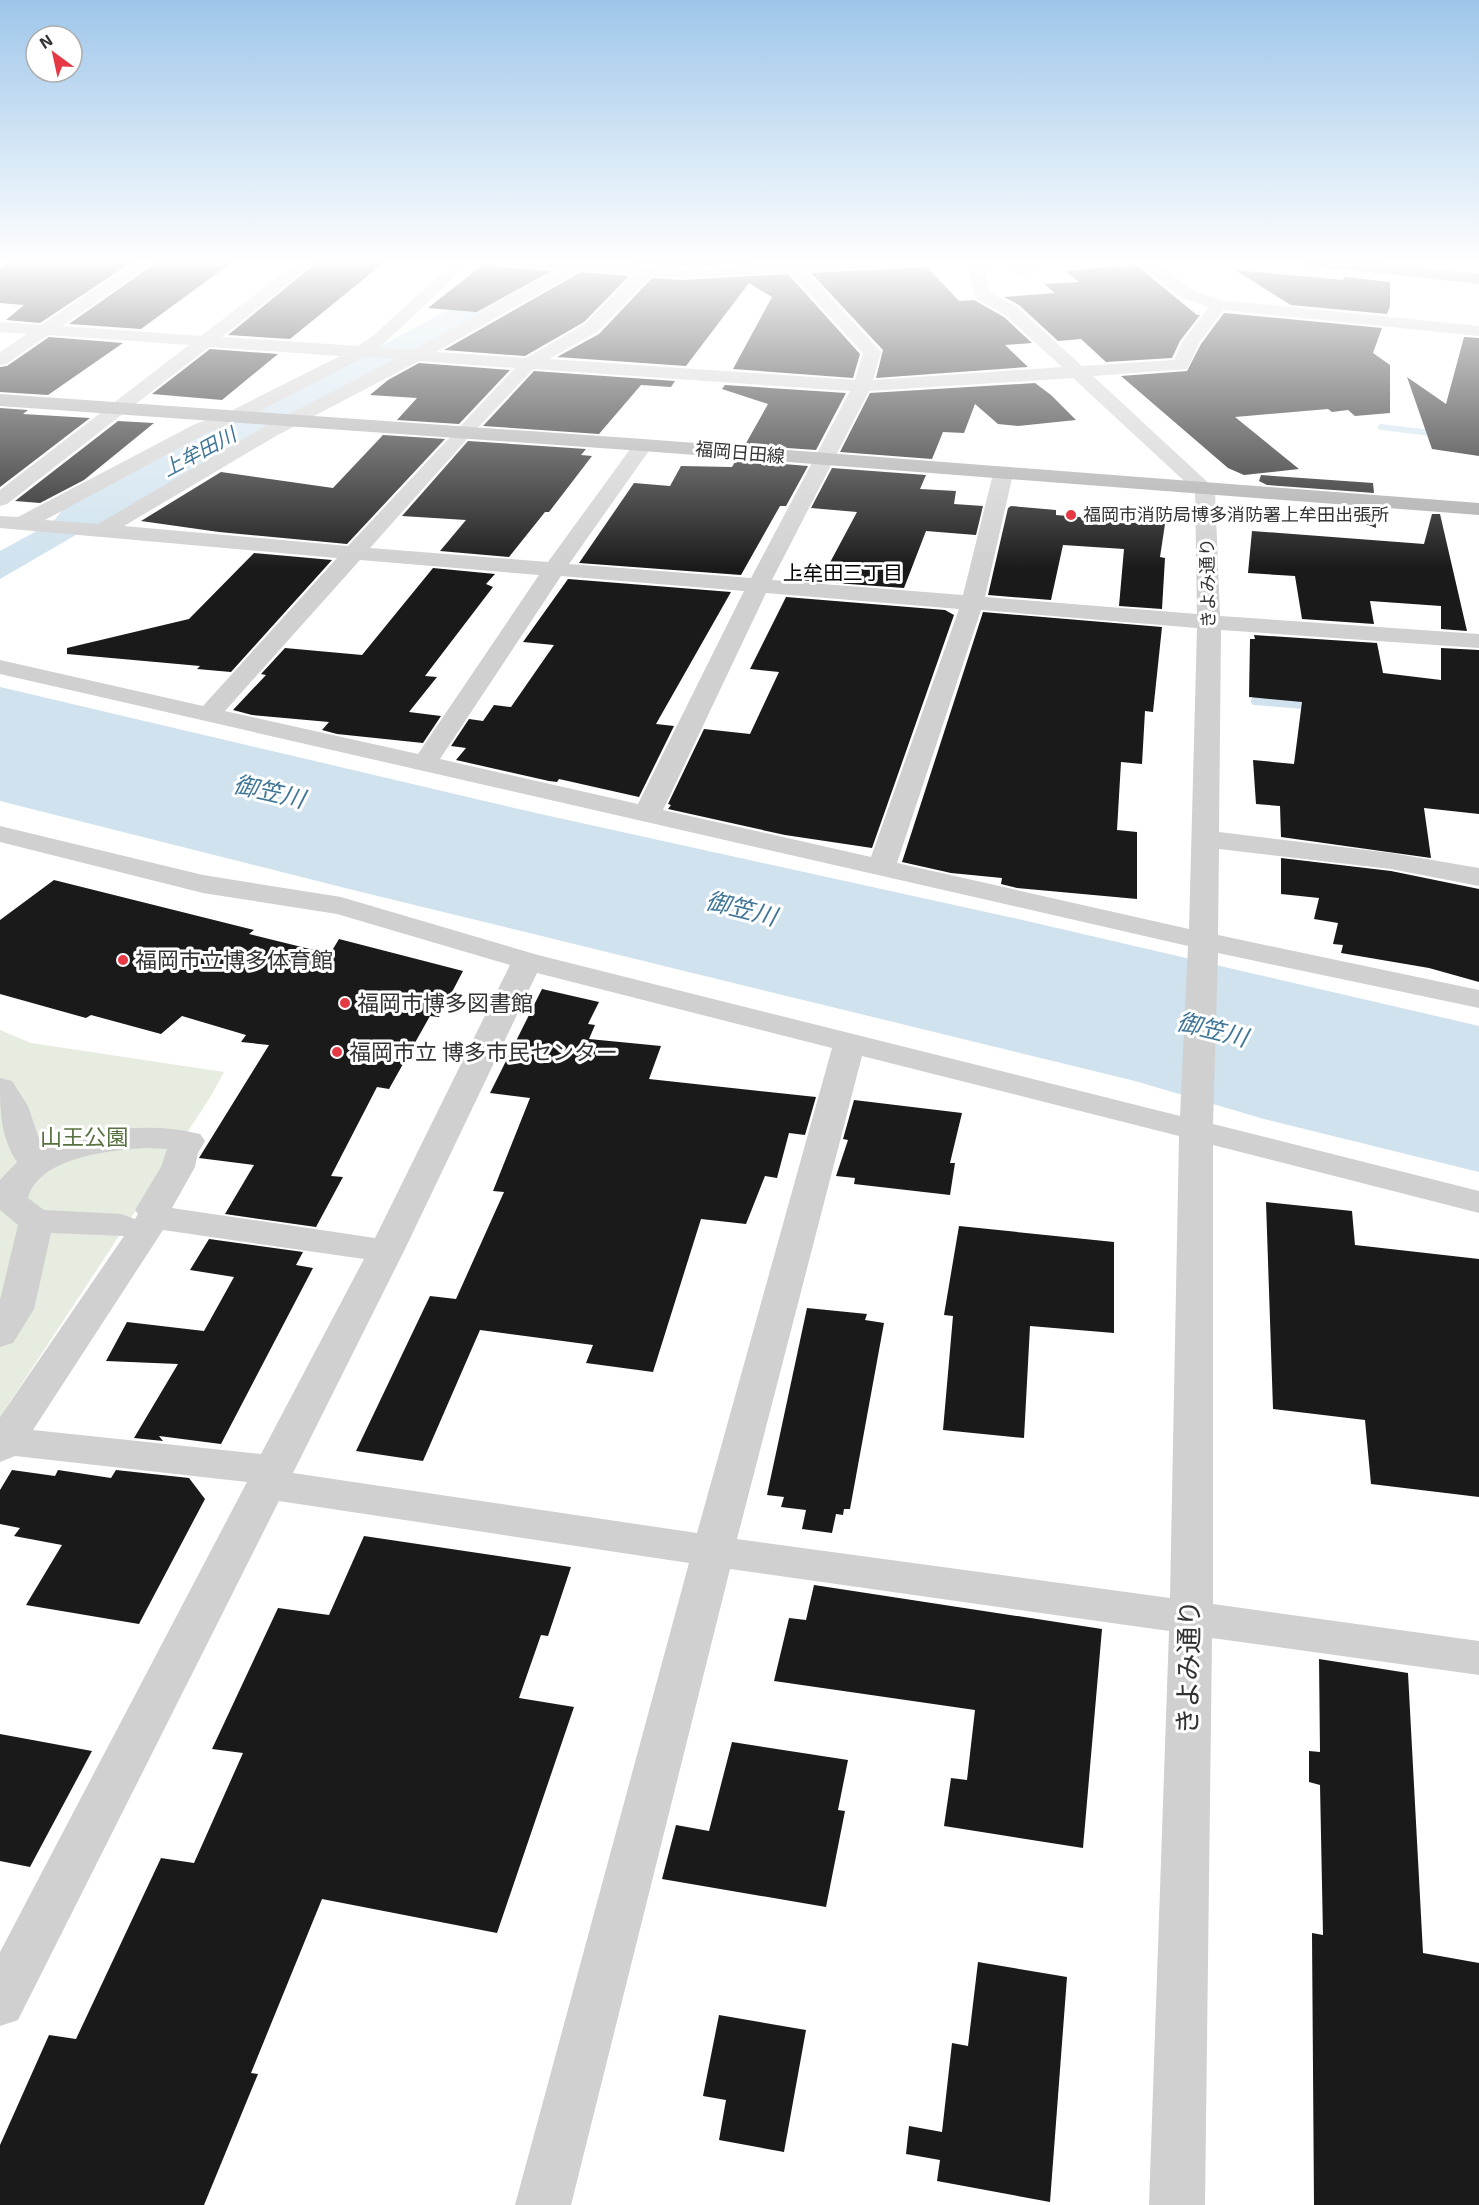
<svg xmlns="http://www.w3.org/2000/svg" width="1479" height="2205" font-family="'Exo 2','Noto Sans JP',sans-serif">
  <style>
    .green { fill: #e6ecdf }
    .water { fill: #cfe2ee }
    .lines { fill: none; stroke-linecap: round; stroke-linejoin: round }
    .stream-far1 { stroke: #cfe2ee; stroke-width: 6 }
    .stream { stroke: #cfe2ee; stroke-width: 8 }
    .building { fill: #1a1a1a }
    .minor { fill: #d0d0d0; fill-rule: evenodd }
    .major { fill: #ababab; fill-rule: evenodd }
    .highway { fill: #9a9a9a; fill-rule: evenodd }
    .poi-dot { fill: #e63946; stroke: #fff; stroke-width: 2 }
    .labels { text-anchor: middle; stroke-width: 6; stroke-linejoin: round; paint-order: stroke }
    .far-street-label { font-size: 18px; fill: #333; stroke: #fff }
    .far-poi-label { font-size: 18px; fill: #333; stroke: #fff; text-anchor: start }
    .far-water-label { font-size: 20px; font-style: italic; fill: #3f7597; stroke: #fff }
    .far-neighbourhood-label { font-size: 20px; fill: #000; stroke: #fff }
    .poi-label { font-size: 22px; fill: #333; stroke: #fff; text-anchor: start }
    .park-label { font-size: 22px; fill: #56703f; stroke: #fff }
    .water-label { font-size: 24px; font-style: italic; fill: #3f7597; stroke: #fff }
    .near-street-label { font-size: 27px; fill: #333; stroke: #fff }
  </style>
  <rect width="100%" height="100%" fill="#fff"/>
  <g class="green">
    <path d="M1018,260H1073L1045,266L1025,277L1014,276L1015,263Z"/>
    <path d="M0,1030L31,1043L224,1072L211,1096L0,1417Z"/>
  </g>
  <g class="water">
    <path d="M540,260H584L100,524L93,525L0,579V551L53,522L63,509L258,406L377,348Z"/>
    <path d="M0,687L536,813L1027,921L1479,1026V1172L1264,1119L1135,1081L353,890L0,801Z"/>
  </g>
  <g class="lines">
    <path class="stream-far1" d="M1381,427L1440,434"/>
    <path class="stream" d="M1255,701L1315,706"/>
  </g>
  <g class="building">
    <path d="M13,260H135L40,323L6,320L24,305L0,303V268Z"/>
    <path d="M160,260H235L141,329L69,324Z"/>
    <path d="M320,260H387L290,339L228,335Z"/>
    <path d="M601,260H777V261L682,266Z"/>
    <path d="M484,264L500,267L551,271L473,314L476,312L428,308Z"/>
    <path d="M1136,265L1197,315H1200L1180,341L1172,358L1106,362L1081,339L1058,341L1019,305L1004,297L1055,293L1044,284L1079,282L1066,271Z"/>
    <path d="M927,267L959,301L974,300L1004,317L1032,343L1005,345L1028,367L876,378L883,350L811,273Z"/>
    <path d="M1235,270L1343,280L1344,277L1390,282V306L1387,314L1291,305Z"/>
    <path d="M581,272L629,276L584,322L525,356L444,350Z"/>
    <path d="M788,274L860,354L853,378L733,369L772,297L749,283L686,366L557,357L599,334L652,278L682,280Z"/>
    <path d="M1224,313L1382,328L1373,353L1390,365V413L1355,416L1348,410L1332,412L1328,409L1235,417L1299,469L1244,475L1228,468L1121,376L1187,371L1201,344Z"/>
    <path d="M49,337L123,343L48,395L0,392V367L7,366Z"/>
    <path d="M1464,337L1479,338V456L1432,449L1407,377L1446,404Z"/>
    <path d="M210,349L278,354L222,400L152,394Z"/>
    <path d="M419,363L510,370L459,424L397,420L417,398L370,395L388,380Z"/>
    <path d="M534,371L675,381L671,387L641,385L599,434L483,426Z"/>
    <path d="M1035,383L1051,395L1076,420L1018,426L998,424L975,404L964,433L943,432L932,459L840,452L870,393Z"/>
    <path d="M725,385L846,393L816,450L745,445L768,404L722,389Z"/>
    <path d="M0,408L28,410L23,414L90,418L0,487Z"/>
    <path d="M118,421L154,423L84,480L40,503L15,501Z"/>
    <path d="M383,435L445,439L347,544L219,532L141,521L221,472L333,488Z"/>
    <path d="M468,441L586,449L581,455L592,456L549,512H545L509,557L440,551L466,520L402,516Z"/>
    <path d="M736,460L808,466L786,506H780L741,575L579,563L634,483L670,486L681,466L732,467Z"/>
    <path d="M832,468L926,475L920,489L956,491L954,504L983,506L976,535L926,531L904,588L794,580L800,568L826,570L857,512L811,508Z"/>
    <path d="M1261,475L1373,483L1374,493L1267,485L1259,481Z"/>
    <path d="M1318,505L1375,509L1376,528Z"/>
    <path d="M1011,506L1056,510V515L1165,524L1160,557L1165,558L1162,609L1119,606L1124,549L1063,545L1051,600L988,595L1008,508Z"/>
    <path d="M1432,514H1440L1467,631L1441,629V606L1370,601L1374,624L1302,619L1295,576L1248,573L1252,531L1424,544Z"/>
    <path d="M254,553L332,560L231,672L197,669L200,666L67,654V648L189,619Z"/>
    <path d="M433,568L495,574L486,584L493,587L425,676L437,677L409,712L441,716L423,743L337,734L322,730L329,722L252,715L233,710L266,675L261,674L285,648L362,655Z"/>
    <path d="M568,579L731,592L656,724L674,726L639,797L559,779L557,782L549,781L456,760L466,748L451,746L469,719L483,721L494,705L511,707L554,645L523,642Z"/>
    <path d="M786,597L945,610L954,615L872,848L785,835L668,809L671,805L668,804L704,729L750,734L779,672L750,669Z"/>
    <path d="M983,612L1162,627L1153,712L1145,711L1142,764L1121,762L1117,830L1137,832V899L1017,888L1001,884L1002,878L951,873L902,862Z"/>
    <path d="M1254,635L1377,643L1383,673L1441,680V648L1479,650V814L1424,808L1431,858L1281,837L1280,806L1256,804L1253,760L1294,764L1302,702L1249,697L1250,639H1255Z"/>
    <path d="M1281,858L1391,871L1479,889V982L1429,968L1341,953L1343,945L1333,944L1338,923L1314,919L1319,898L1281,894Z"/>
    <path d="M54,880L254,930L249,934L330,954L339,939L463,971L439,1017L430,1016L389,1089L377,1087L331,1176L343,1177L316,1227L225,1214L254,1165L199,1158L269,1045L241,1042L246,1035L182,1016L161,1034L91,1015L86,1018L0,994V920Z"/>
    <path d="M542,989L599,1002L588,1024L595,1025L589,1039L661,1046L649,1079L816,1097L805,1135L789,1133L777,1178L765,1176L746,1224L701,1219L653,1372L586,1363L593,1345L480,1330L423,1461L356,1451L430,1296L456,1299L504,1192L493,1191L530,1098L490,1093Z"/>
    <path d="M854,1100L962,1113L950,1163H955L950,1195L854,1184L855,1178L836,1176L848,1140L843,1139Z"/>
    <path d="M1266,1202L1352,1211L1355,1245L1479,1259V1497L1371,1484L1365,1420L1273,1409Z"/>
    <path d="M959,1226L1114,1242V1333L1030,1326L1024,1438L943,1430L953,1316L944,1315Z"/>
    <path d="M209,1239L303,1252L296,1265L313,1268L221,1444L159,1436L163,1441L134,1438L178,1364L106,1361L127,1322L204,1331L234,1277L190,1270Z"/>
    <path d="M807,1308L867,1314L865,1320L884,1323L850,1509H844L843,1515L836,1514L832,1533L802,1529L806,1510L781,1507L784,1497L767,1495Z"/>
    <path d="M12,1470L55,1476L58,1470L111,1478L116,1470L189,1478L205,1499L139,1624L26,1605L62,1545L14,1536L20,1528L0,1524V1490Z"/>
    <path d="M364,1536L571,1567L548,1636L541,1635L519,1698L574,1707L497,1933L322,1899L251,2073L258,2074L204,2205H0V2145L49,2035L76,2039L161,1858L194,1863L243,1753L212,1749L278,1608L329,1615Z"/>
    <path d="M814,1585L1102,1629L1083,1848L944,1826L951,1778L967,1780L975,1710L774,1681L789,1618L806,1620Z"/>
    <path d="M1319,1659L1408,1673L1423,1953L1479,1963V2205H1314L1312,1933L1323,1935L1320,1785L1309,1782V1751L1320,1752Z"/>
    <path d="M0,1734L92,1751L30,1867L0,1861Z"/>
    <path d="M732,1742L848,1760L838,1810L845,1811L826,1907L662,1879L676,1825L709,1831Z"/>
    <path d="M978,1962L1067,1977L1050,2202L937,2181L940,2160L906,2154L909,2126L942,2132L952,2043L968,2046Z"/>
    <path d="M719,2015L806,2030L784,2152L719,2140L726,2100L703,2096Z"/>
  </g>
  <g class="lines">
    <path class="minor" d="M139,260H158L62,326L201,336L300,260H318L222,337L358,346L374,335L456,260H473L379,348L413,350L559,269L500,265L492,260H595L594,262L682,268L781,263L779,260L798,262L935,260L927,265L806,271L881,352L873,380L1062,367L1005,315L975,298L968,264L970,260H986L984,264L989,292L1017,307L1082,366L1174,360L1182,342L1209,307L1181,298L1133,260H1151L1193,290L1221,300L1479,326V336L1223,310L1199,343L1187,369L1093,376L1215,489L1220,616L1479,634V648L1221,630L1219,832L1391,853L1479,868V886L1391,869L1219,849L1218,935L1479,990V1008L1218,953L1213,1124L1479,1191V1213L1213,1145V1604L1479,1641V1675L1212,1638L1205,2205H1149L1169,1631L730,1569L571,2205H515L689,1563L279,1501L18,2020L0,2026V1952L247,1482L15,1456L0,1462V1417L124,1236L51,1233L34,1309L13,1343L0,1347V1300L18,1225L0,1210V1180L17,1162C0,1136 0,1109 0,1078L12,1081L28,1106L42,1148C93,1130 147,1121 200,1134L205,1141L198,1153L195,1167L172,1208L375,1238L510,965L337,914L203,893L0,842V826L203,875L341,897L538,955L1180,1116L1188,946L0,674V660L203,706L337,558L0,528V516L18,517L195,424L225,414L340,356L209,347L7,504L0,506V490L189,345L48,335L6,364L0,365V352L27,334L0,332V322L41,325ZM580,270L634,274L585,324L526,358L436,352ZM789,272L863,353L855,380L549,359L597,332L651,276L682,278ZM364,357L395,359L262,428L98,524L45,520L209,432L239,422ZM419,361L515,368L348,546L124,526L276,436ZM533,369L850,391L751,578L569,564L653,445L650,441H636L548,562L370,548L468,438ZM1073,378L1195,491L1197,614L985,597L1013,474L1010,470H996L993,474L963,595L772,580L869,391ZM360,560L539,575L418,754L225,711ZM561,576L744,591L638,804L440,759ZM766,593L959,609L871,857L663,810ZM981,610L1197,628L1189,929L897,863ZM537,973L832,1048L697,1533L293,1473L404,1251ZM862,1056L1179,1136L1170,1598L737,1539ZM146,1148L167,1149L161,1167L135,1210L138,1214L135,1219L121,1214L44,1210L28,1198C39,1157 111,1150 146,1148ZM163,1230L364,1259L261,1454L33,1430Z"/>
    <path class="major" d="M0,394L643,439L1479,503V515L643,451L0,406Z"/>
    <path class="highway" d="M1296,260H1350L1479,274V284L1304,265Z"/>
  </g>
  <linearGradient id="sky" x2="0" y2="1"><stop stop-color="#9ec6ea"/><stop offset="0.46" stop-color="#fff"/><stop offset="1" stop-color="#fff" stop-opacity="0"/></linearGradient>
  <rect width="1479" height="569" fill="url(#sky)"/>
  <g class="poi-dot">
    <circle cx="1071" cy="515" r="6"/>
    <circle cx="123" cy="960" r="6"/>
    <circle cx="345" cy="1003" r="6"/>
    <circle cx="337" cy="1052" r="6"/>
  </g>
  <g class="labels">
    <g class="far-street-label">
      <text transform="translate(740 453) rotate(5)" y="6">福岡日田線</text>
      <text transform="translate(1208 583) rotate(-91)" y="6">きよみ通り</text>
    </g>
    <g class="far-poi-label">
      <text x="1083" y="521">福岡市消防局博多消防署上牟田出張所</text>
    </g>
    <g class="far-water-label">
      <text transform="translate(199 452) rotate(-28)" y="7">上牟田川</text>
    </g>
    <g class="far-neighbourhood-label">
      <text x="843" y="580">上牟田三丁目</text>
    </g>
    <g class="poi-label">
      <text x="135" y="968">福岡市立博多体育館</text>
      <text x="357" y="1011">福岡市博多図書館</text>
      <text x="349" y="1060">福岡市立 博多市民センター</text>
    </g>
    <g class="park-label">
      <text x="84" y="1145">山王公園</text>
    </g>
    <g class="water-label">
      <text transform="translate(269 792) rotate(13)" y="8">御笠川</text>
      <text transform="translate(741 909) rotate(14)" y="8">御笠川</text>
      <text transform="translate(1212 1030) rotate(14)" y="8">御笠川</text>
    </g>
    <g class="near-street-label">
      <text transform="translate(1189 1667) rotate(-89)" y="9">きよみ通り</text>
    </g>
  </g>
  <g transform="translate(54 54) rotate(327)"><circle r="28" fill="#ffffff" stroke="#adadad" stroke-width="1.5"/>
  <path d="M0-4.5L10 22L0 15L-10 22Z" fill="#e63946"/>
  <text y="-9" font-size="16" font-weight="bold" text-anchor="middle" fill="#333333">N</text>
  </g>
</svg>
